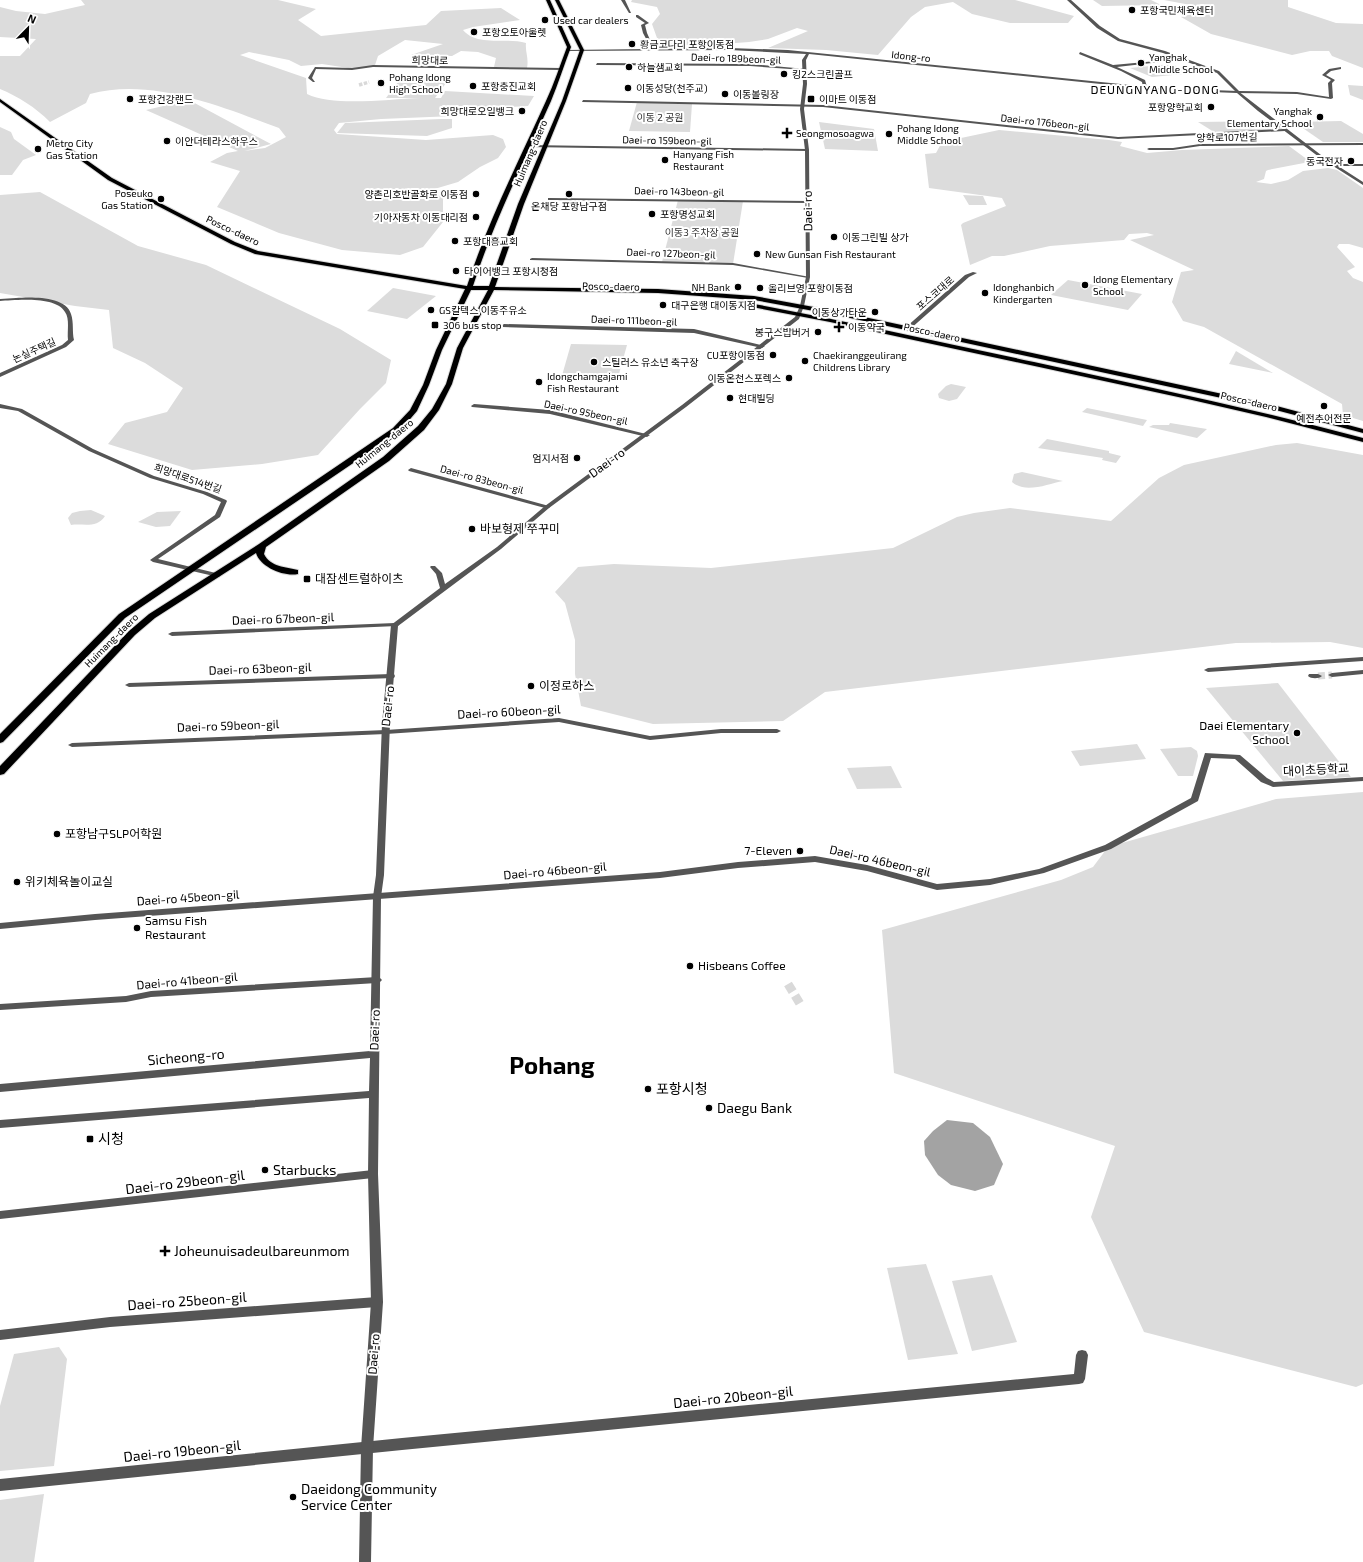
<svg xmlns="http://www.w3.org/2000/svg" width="1363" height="1562" font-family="'Exo 2','Noto Sans KR',sans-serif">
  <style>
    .green { fill: #dcdcdc }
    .water { fill: #a3a3a3 }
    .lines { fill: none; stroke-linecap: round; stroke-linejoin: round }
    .minor-tunnel-far2 { stroke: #d9d9d9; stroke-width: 3.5; stroke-dasharray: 3.5 1.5; stroke-linecap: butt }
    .minor-tunnel-far1 { stroke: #d9d9d9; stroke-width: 7; stroke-dasharray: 7 3.5; stroke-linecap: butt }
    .minor-tunnel { stroke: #d9d9d9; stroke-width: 9; stroke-dasharray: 9 4.5; stroke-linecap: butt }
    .primary-casing { stroke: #dbdbdb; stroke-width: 2 }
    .minor { fill: #555; fill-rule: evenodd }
    .tertiary { fill: #555; fill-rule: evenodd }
    .primary { fill: #000; fill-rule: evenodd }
    .poi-dot { fill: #000; stroke: #fff; stroke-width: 1.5 }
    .labels { text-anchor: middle; stroke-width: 4; stroke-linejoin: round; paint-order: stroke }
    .far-poi-label { font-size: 10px; fill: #000; stroke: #fff; text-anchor: start }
    .far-street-label { font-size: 10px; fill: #000; stroke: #fff }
    .far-park-label { font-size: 10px; fill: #333; stroke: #fff }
    .far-quarter-label { font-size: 12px; letter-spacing: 1px; fill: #000; stroke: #fff }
    .street-label { font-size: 12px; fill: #000; stroke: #fff }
    .poi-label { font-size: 12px; fill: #000; stroke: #fff; text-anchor: start }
    .near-street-label { font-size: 14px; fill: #000; stroke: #fff }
    .near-poi-label { font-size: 14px; fill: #000; stroke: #fff; text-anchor: start }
    .near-town-label { font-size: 24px; font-weight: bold; fill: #000; stroke: #fff }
  </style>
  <rect width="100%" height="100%" fill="#fff"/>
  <g class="green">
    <path d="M81,0H278L316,9L298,20L321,36L426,25L441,11L501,8L520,20L473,27L463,30C477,47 507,37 526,43C525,52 529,58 527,68L494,67L496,58L478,52L461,51L452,56L411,55L443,44L405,40L378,56L375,65L355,69L322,64L301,66L289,60L249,52L240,55L306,78L307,94C333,107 389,99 420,98H386L401,78L449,79L435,98H441L445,91L534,96L528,106L510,107L503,114L381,119L339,123L334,130L337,134L426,140L493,135L503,139L506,147L498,158L480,167L458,182L431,190L443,198V222L423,247L400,255L342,250L279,233L217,207L240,171L210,162L227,153L238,151L146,110L189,100L271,144L244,151L265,148L286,137L279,128C222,107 152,77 90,94L86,103L50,122C35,107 19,97 0,89V56H20L36,39L0,37V7L16,11L45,14L85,5Z"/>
    <path d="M632,0H1015L1074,16L1068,23H1010L972,14L953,2L925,7L911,17L878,55L826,50L768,48L808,31L797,28L768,39L749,42L710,45H670L657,38L652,24L660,14L657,7L631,2Z"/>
    <path d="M1093,0H1151L1161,5L1102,6Z"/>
    <path d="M1164,0H1288V7L1336,23L1363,24V68L1332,56L1329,51H1310L1292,55L1211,34L1181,17L1195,13L1196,6Z"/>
    <path d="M1171,64L1194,73L1152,77L1130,68Z"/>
    <path d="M1348,85L1363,86V100L1350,95Z"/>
    <path d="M637,102L692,104L690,132L629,131Z"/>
    <path d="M441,119H452V128L427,136L337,133L345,123Z"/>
    <path d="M1272,121L1285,130L1214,132L1198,122Z"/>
    <path d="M1341,121L1363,134V142H1323L1294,122Z"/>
    <path d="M819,122L874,129L878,151L825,149Z"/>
    <path d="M0,127L11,132L14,139L36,155L23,160L12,175H0Z"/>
    <path d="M999,130L1109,140L1122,142L1120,146L1147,153L1182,150L1289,146L1308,160L1304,163L1268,170L1266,171L1264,179L1256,182L1271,184L1288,180L1303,171L1328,168L1337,170L1363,188V248L1349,244H1339L1337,247L1355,267L1347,271L1353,278L1363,282V421L1343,415L1342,404L1204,327L1183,321L1172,302L1181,272L1194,270L1130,240L1154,235L1147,233L1129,234L1124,240L1050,246L1004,256H992L970,265L961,225L963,223L1006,206L1002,198L929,188L925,154L936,153L942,142Z"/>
    <path d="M40,192L138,246L206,265L340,329L391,360L386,383L360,409L318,455L262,464L192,470L108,444L125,423L167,412L183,388L145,363L113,348L109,310L75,306L0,293V195Z"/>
    <path d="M963,195L983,196L987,205H969Z"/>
    <path d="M678,200L743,201L733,264L662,262Z"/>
    <path d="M1068,280L1142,294L1128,310L1051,295Z"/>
    <path d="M393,288L436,296L407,319L367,311Z"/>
    <path d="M571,344L627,345L617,381L561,379Z"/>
    <path d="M1236,351L1273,373L1229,364Z"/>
    <path d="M951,384L966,387L957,399L949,401L939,398L938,394L946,386Z"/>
    <path d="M1087,408L1147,420L1143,426L1082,412Z"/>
    <path d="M1170,423L1207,429L1197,438L1149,427L1153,425H1169Z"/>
    <path d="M1047,439L1109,451V453L1121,456L1116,463L1102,460L1103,458L1038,448Z"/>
    <path d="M1297,443L1363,455V648L1330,642L1236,643L825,692L783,721L653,724L581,706L575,674V640L565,603L555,592L578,567L614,564L711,568L893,548L957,517L974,513L1010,508L1111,521L1159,478L1184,465L1276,445Z"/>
    <path d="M1022,472L1063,481C1048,484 1025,494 1012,482L1014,474Z"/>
    <path d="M91,510L105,516C97,529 83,523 71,525L68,518L72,513L80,511Z"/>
    <path d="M181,511L170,526L156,527L138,522L157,512Z"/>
    <path d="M1278,683L1351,777L1283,781L1206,688Z"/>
    <path d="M1137,744L1146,759L1080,766L1071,751Z"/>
    <path d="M1191,747L1197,751L1198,756L1193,776H1178L1160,749Z"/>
    <path d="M891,766L902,788L857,789L847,768Z"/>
    <path d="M1363,792V1384L1356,1387L1144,1332L1091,1217L1115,1146L894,1073L882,930L1061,880L1093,867L1108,847L1276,799Z"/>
    <path d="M926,1264L958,1354L908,1360L887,1268Z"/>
    <path d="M992,1275L1017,1342L972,1351L952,1281Z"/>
    <path d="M59,1347L67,1359L54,1466L0,1471V1406L14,1354Z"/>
    <path d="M44,1494L34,1562H0V1500Z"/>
  </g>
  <path class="water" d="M947,1120L973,1123L990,1137L1003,1164L994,1185L975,1191L951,1185L938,1175L925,1155L924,1141L933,1131Z"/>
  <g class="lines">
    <path class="minor-tunnel-far2" d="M359,85L369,82"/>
    <path class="minor-tunnel-far1" d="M1318,676L1332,675"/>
    <path class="minor-tunnel" d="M788,984L802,1007"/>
    <defs>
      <g id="primary">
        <path d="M546,0H550L571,47C564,65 558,84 551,101C523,164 494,221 473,286H489L518,204L562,101L580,50L555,0H559L584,50L566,101L524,204L495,287L658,289L754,296L841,312L1269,404L1363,429V433L1268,408L841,316L754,300L658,293L494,290L463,348L452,384L439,410L424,430L389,461L266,547L264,554C270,567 286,567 298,570V574C284,577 260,567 256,553L155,618L135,635L4,774L0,775V766L129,631L149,614L259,544L383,457L418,426L432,409L446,384L457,348L488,290H471L442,350L429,385L417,411L399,432L125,618L3,742L0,743V734L119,614L393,428L410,410L423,385L436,350L465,289L255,254L231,244L108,180L0,102V99L112,178L235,242L258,251L467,286C488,221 518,163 546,101C554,84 560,65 567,47Z"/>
        <path d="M738,301C837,319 936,341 1034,362C1144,386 1254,409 1363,438V442L1266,417L1192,400L830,322L736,304L735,303Z"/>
      </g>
    </defs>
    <use href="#primary" class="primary-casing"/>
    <g class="minor">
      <path d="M621,0H625L631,13H629Z"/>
      <path d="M1067,0H1071L1100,26L1120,39L1165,51L1219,71L1239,91L1297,92L1329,97L1328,83L1331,80L1322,75L1329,69L1341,67V69L1331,71L1326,75L1335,80L1332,83L1333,98L1331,99L1297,94L1237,93L1217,73L1163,53L1118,41L1097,28Z"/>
      <path d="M636,15H638L649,23L645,25L647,33L655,51L652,50L643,33L641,25L645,23L636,17Z"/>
      <path d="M1080,52L1113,65L1167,60L1169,61L1117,67L1145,80L1147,87L1145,88L1143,87L1142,82L1121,71L1079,54Z"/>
      <path d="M597,63L750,64L806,69L804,70L750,66L596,65Z"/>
      <path d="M373,65L561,68L563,69L561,70L373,67L352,70L316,69L312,78L315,82H313L308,78L315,67L352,68Z"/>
      <path d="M583,100L823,105L1118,137L1285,129L1287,130L1285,131L1118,139L823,107L582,102Z"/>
      <path d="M1363,143V145L1200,146L1173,150H1149L1147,149L1149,148H1173L1200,144Z"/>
      <path d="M527,145L807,149L809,150L807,151L526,147Z"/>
      <path d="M1334,164H1363V166H1333Z"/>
      <path d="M550,198L807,201L809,202L807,203L548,200V198Z"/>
      <path d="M532,258L733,263L810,277L808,278L733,265L530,260V259Z"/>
      <path d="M973,272L977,273L969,277L909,330H905V328L965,275Z"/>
      <path d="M16,298C31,297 66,296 71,314C74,323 72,332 74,340L66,347L0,377V373L62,345L68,340C67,331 70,319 65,312C56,296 16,300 0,301V299Z"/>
      <path d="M504,324L694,329L765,346L762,348L694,333L502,327L501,326Z"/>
      <path d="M0,404L22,409L93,449L154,476L207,492L226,500L227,501L220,517L158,559L220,574V576L218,577L153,562L150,560L215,515L221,502L203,494L150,478L89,451L18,411L0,408Z"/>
      <path d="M474,404L550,410L650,435L647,437L550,414L472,407L471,406Z"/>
      <path d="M411,468L549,506L550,507L547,509L545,508L409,471L408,470Z"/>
      <path d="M395,623L399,625L397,626L172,636L168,634L172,632Z"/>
      <path d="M1363,657V661L1208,672L1204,670L1208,668Z"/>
      <path d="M1363,670V674L1332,677L1328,675L1332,673Z"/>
      <path d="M391,674H394L395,676L394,678L129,687L125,685L129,683Z"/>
      <path d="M1309,674H1318L1322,676C1319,679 1311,679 1308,676Z"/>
      <path d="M559,718L650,736L721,729H777L781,731L777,733H721L650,740L559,722L386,734L72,747L68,745L72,743L386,730Z"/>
      <path d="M1205,753L1240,755L1267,778L1274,782L1363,777V781L1273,787L1261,782L1235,759L1211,758L1198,801L1111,849L1044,873L990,885L937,890L867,871L815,862L738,868L660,878L95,920L0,929V923L95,914L660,872L738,862L815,856L867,865L937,884L990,879L1039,869L1105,845L1191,798Z"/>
      <path d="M377,977L380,978L382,980L380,982L377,983L151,997L126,1002L0,1010V1004L126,996L151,991Z"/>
      <path d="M373,1170L377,1171L378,1174L377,1177L373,1178L0,1219V1211Z"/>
      <path d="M377,1297L381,1299L383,1302L381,1305L377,1307L110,1327L0,1340V1330L110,1317Z"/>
      <path d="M1082,1350L1086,1351L1088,1355L1085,1379L1083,1383L1079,1384L402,1450L0,1491V1479L402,1438L1074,1374L1076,1355L1078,1351Z"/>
    </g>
    <path class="tertiary" d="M729,48L788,50L1159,88L1238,91L1321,155L1363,182V185L1319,157L1258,111L1237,93L1159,90L809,54L806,60L807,84L804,109L809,150L810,277L804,306L799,319L686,407L549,508L501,549L398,626L390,724L384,875L381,897L378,1174L383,1302L373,1448L371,1562H359L361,1448L371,1302L368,1174L369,1098L0,1128V1120L369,1091L370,1058L0,1092V1084L370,1051L373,897L376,875L382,724L391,625L440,588L436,574L430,567L431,566H435L442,573L445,584L497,547L545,506L682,405L795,317L800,306L806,277L805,150L800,109L803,84L802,60L806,54L729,50L568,51L566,50Z"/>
    <use href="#primary" class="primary"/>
  </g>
  <g class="poi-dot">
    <circle cx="1132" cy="10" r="4"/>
    <circle cx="545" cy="20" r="4"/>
    <circle cx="474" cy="32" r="4"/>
    <circle cx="632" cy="44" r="4"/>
    <circle cx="1141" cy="63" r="4"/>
    <circle cx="629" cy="67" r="4"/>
    <circle cx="784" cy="74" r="4"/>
    <circle cx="381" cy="83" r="4"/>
    <circle cx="473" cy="86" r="4"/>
    <circle cx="628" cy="88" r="4"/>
    <circle cx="725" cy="94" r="4"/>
    <circle cx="130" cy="99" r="4"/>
    <rect x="807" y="95" width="8" height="8" rx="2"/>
    <circle cx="1211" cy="107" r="4"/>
    <circle cx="522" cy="111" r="4"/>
    <circle cx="1320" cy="117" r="4"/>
    <path d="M785 127h4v4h4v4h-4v4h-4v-4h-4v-4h4z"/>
    <circle cx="889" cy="134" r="4"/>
    <circle cx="167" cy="141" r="4"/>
    <circle cx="38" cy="149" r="4"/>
    <circle cx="665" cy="160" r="4"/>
    <circle cx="1351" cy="161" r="4"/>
    <circle cx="476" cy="194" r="4"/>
    <circle cx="569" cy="194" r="4"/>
    <circle cx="161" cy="199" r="4"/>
    <circle cx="652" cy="214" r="4"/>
    <circle cx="476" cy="217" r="4"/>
    <circle cx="834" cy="237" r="4"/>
    <circle cx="455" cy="241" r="4"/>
    <circle cx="757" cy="254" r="4"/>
    <circle cx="456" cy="271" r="4"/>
    <circle cx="1085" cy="285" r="4"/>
    <circle cx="738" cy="287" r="4"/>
    <circle cx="760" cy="288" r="4"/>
    <circle cx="985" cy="293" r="4"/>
    <circle cx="663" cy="305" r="4"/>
    <circle cx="431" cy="310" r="4"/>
    <circle cx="875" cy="312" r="4"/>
    <rect x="431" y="321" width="8" height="8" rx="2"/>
    <path d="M837 321h4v4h4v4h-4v4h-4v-4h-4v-4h4z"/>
    <circle cx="818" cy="332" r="4"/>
    <circle cx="773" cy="355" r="4"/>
    <circle cx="805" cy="361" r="4"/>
    <circle cx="594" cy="362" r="4"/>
    <circle cx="789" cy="378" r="4"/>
    <circle cx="539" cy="382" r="4"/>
    <circle cx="730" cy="398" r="4"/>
    <circle cx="1324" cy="406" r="4"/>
    <circle cx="577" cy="458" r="4"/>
    <circle cx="472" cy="529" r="4"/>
    <rect x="303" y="575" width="8" height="8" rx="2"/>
    <circle cx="531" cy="686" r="4"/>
    <circle cx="1297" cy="733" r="4"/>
    <circle cx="57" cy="834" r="4"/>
    <circle cx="800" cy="851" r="4"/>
    <circle cx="17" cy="882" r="4"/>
    <circle cx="137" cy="928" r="4"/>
    <circle cx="690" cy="966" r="4"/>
    <circle cx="648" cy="1089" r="4"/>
    <circle cx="709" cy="1108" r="4"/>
    <rect x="86" y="1135" width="8" height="8" rx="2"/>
    <circle cx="265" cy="1170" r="4"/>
    <path d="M163 1245h4v4h4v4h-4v4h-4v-4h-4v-4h4z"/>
    <circle cx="293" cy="1497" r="4"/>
  </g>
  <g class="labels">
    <g class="far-poi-label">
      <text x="1140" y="14">포항국민체육센터</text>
      <text x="553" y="24">Used car dealers</text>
      <text x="482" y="36">포항오토아울렛</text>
      <text x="640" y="48">황금코다리 포항이동점</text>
      <text x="1149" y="61">Yanghak<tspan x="1149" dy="12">Middle School</tspan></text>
      <text x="637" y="71">하늘샘교회</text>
      <text x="792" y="78">킹2스크린골프</text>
      <text x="389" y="81">Pohang Idong<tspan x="389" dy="12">High School</tspan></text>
      <text x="481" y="90">포항충진교회</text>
      <text x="636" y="92">이동성당(천주교)</text>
      <text x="733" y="98">이동볼링장</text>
      <text x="138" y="103">포항건강랜드</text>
      <text x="819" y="103">이마트 이동점</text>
      <text x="1203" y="111" text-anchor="end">포항양학교회</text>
      <text x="514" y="115" text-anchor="end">희망대로오일뱅크</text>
      <text x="1312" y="115" text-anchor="end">Yanghak<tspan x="1312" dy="12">Elementary School</tspan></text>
      <text x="897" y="132">Pohang Idong<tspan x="897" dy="12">Middle School</tspan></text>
      <text x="796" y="137">Seongmosoagwa</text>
      <text x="175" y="145">이안더테라스하우스</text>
      <text x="46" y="147">Metro City<tspan x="46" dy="12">Gas Station</tspan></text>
      <text x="673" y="158">Hanyang Fish<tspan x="673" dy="12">Restaurant</tspan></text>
      <text x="1343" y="165" text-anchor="end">동국전자</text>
      <text x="153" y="197" text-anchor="end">Poseuko<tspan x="153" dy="12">Gas Station</tspan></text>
      <text x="468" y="198" text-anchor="end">양촌리호반골화로 이동점</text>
      <text x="569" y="210" text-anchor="middle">온채당 포항남구점</text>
      <text x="660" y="218">포항명성교회</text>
      <text x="468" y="221" text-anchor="end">기아자동차 이동대리점</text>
      <text x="842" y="241">이동그린빌 상가</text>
      <text x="463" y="245">포항대흥교회</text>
      <text x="765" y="258">New Gunsan Fish Restaurant</text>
      <text x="464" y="275">타이어뱅크 포항시청점</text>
      <text x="1093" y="283">Idong Elementary<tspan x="1093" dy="12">School</tspan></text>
      <text x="730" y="291" text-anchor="end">NH Bank</text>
      <text x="993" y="291">Idonghanbich<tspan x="993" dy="12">Kindergarten</tspan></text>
      <text x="768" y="292">올리브영 포항이동점</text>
      <text x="671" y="309">대구은행 대이동지점</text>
      <text x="439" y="314">GS칼텍스 이동주유소</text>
      <text x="867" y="316" text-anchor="end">이동상가타운</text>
      <text x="443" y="329">306 bus stop</text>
      <text x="848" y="331">이동약국</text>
      <text x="810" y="336" text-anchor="end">봉구스밥버거</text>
      <text x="765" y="359" text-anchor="end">CU포항이동점</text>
      <text x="813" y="359">Chaekiranggeulirang<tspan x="813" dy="12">Childrens Library</tspan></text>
      <text x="602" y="366">스틸러스 유소년 축구장</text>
      <text x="547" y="380">Idongchamgajami<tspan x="547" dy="12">Fish Restaurant</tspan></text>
      <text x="781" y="382" text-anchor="end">이동온천스포렉스</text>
      <text x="738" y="402">현대빌딩</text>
      <text x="1324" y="422" text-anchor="middle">예전추어전문</text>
      <text x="569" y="462" text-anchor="end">엄지서점</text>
    </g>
    <g class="far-street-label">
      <text transform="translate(911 56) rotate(6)" y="4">Idong-ro</text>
      <text transform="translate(736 58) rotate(2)" y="4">Daei-ro 189beon-gil</text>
      <text transform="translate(430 60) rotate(1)" y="4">희망대로</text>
      <text transform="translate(1045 122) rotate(6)" y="4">Daei-ro 176beon-gil</text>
      <text transform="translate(1227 137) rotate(-1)" y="4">양학로107번길</text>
      <text transform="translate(667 140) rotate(1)" y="4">Daei-ro 159beon-gil</text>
      <text transform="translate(530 153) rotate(-67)" y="4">Huimang-daero</text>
      <text transform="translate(679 191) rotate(1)" y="4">Daei-ro 143beon-gil</text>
      <text transform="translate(233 230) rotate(25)" y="4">Posco-daero</text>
      <text transform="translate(671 253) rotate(2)" y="4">Daei-ro 127beon-gil</text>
      <text transform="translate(611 286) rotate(1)" y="4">Posco-daero</text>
      <text transform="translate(935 293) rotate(-41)" y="4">포스코대로</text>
      <text transform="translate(634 320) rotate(2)" y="4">Daei-ro 111beon-gil</text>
      <text transform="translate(932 332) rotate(12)" y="4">Posco-daero</text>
      <text transform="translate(34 350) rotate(-24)" y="4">논실주택길</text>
      <text transform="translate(1249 401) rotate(13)" y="4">Posco-daero</text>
      <text transform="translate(586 412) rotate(12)" y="4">Daei-ro 95beon-gil</text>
      <text transform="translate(384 443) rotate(-39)" y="4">Huimang-daero</text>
      <text transform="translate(188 478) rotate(19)" y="4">희망대로514번길</text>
      <text transform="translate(482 479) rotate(15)" y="4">Daei-ro 83beon-gil</text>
      <text transform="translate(111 640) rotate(-45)" y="4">Huimang-daero</text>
    </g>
    <g class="far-park-label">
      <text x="660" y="121">이동 2 공원</text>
      <text x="702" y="236">이동3 주차장 공원</text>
    </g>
    <g class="far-quarter-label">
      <text x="1155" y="94">DEUNGNYANG-DONG</text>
    </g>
    <g class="street-label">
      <text transform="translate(808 211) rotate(-91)" y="4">Daei-ro</text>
      <text transform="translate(607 463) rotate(-36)" y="4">Daei-ro</text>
      <text transform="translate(283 619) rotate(-2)" y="4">Daei-ro 67beon-gil</text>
      <text transform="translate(260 669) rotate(-2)" y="4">Daei-ro 63beon-gil</text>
      <text transform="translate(388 706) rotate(-84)" y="4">Daei-ro</text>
      <text transform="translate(509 712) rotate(-3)" y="4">Daei-ro 60beon-gil</text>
      <text transform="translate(228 726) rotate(-2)" y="4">Daei-ro 59beon-gil</text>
      <text transform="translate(1316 770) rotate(-3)" y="4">대이초등학교</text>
      <text transform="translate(880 861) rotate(13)" y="4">Daei-ro 46beon-gil</text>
      <text transform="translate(555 871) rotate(-5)" y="4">Daei-ro 46beon-gil</text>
      <text transform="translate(188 898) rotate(-4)" y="4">Daei-ro 45beon-gil</text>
      <text transform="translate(187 981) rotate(-5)" y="4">Daei-ro 41beon-gil</text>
      <text transform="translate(375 1030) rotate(-88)" y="4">Daei-ro</text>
      <text transform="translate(374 1354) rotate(-86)" y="4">Daei-ro</text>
    </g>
    <g class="poi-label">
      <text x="480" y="533">바보형제 쭈꾸미</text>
      <text x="315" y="583">대잠센트럴하이츠</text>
      <text x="539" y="690">이정로하스</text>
      <text x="1289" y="730" text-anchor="end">Daei Elementary<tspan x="1289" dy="14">School</tspan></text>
      <text x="65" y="838">포항남구SLP어학원</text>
      <text x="792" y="855" text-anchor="end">7-Eleven</text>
      <text x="25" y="886">위키체육놀이교실</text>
      <text x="145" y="925">Samsu Fish<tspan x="145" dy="14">Restaurant</tspan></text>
      <text x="698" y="970">Hisbeans Coffee</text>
    </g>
    <g class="near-street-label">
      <text transform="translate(186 1057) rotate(-5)" y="5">Sicheong-ro</text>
      <text transform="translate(185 1182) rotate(-7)" y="5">Daei-ro 29beon-gil</text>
      <text transform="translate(187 1301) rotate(-4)" y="5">Daei-ro 25beon-gil</text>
      <text transform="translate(733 1397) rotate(-6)" y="5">Daei-ro 20beon-gil</text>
      <text transform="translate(182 1451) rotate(-6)" y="5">Daei-ro 19beon-gil</text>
    </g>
    <g class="near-poi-label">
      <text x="656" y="1094">포항시청</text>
      <text x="717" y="1113">Daegu Bank</text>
      <text x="98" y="1144">시청</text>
      <text x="273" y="1175">Starbucks</text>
      <text x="174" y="1256">Joheunuisadeulbareunmom</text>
      <text x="301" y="1494">Daeidong Community<tspan x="301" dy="16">Service Center</tspan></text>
    </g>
    <g class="near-town-label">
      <text x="552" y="1074">Pohang</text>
    </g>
  </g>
  <g transform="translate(28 28) rotate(23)" stroke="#ffffff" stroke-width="3" paint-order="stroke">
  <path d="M0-3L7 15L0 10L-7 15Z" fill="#000000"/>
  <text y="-6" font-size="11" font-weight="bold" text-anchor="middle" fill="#000000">N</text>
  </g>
</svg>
